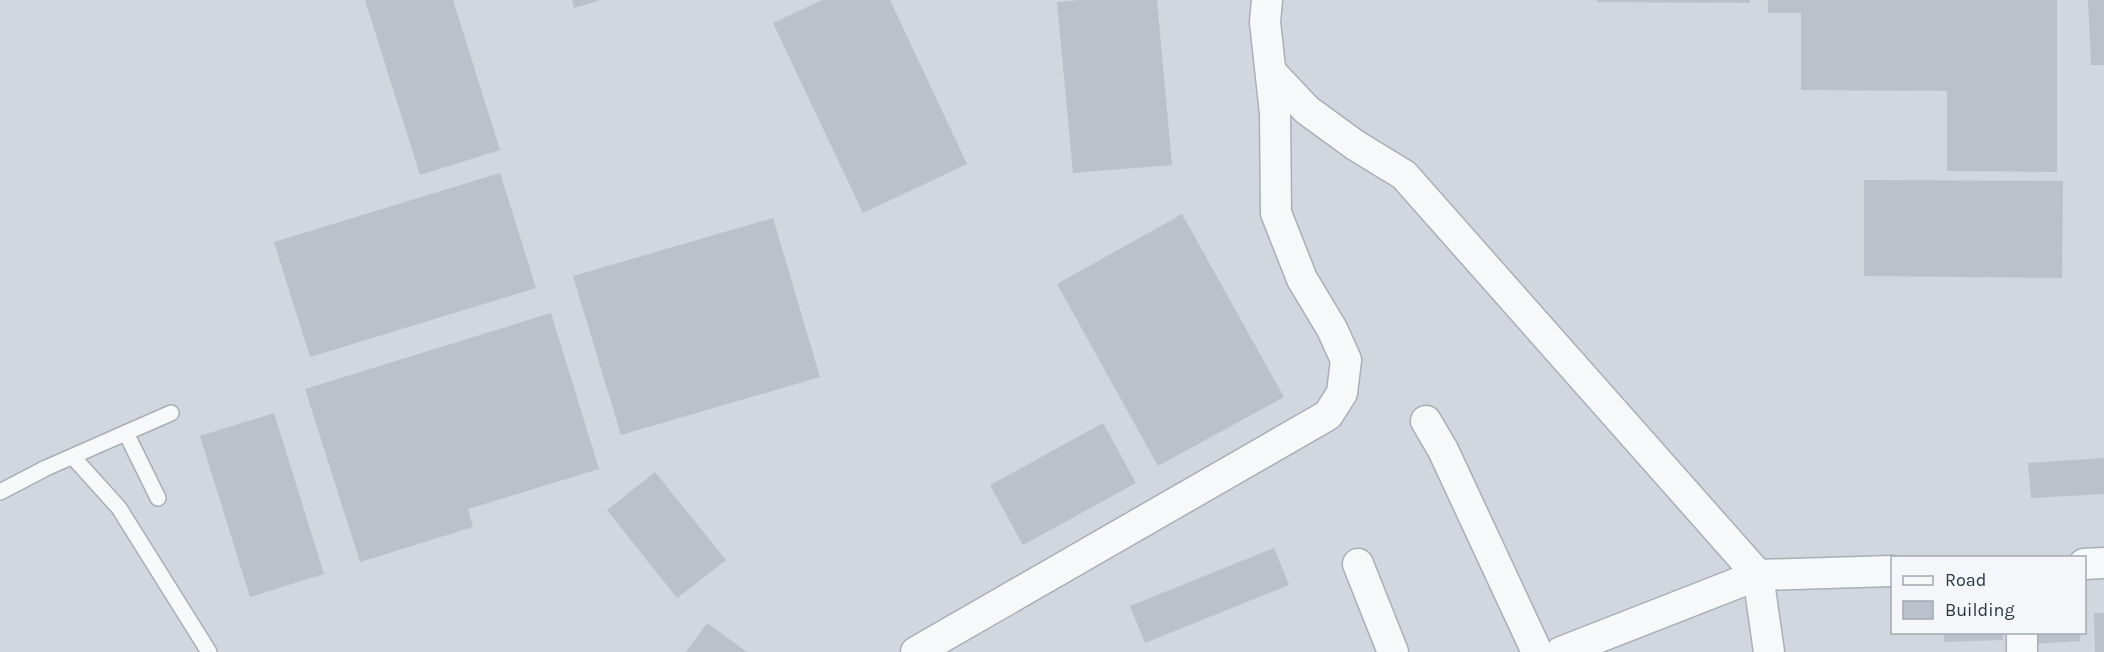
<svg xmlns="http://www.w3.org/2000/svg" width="2104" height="652" font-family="Karla,sans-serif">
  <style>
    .built { fill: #d2d6de; fill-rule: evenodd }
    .building { fill: #bbc0ca }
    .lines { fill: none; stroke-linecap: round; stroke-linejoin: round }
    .lane-casing { stroke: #a9aeb7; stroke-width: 18 }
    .street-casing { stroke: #a9aeb7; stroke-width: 33 }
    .lane { stroke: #f7f8fa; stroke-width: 15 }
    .street { stroke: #f7f8fa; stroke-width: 30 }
  </style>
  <rect width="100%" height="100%" fill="#e4e7ec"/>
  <path class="built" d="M0,0H2104V652H0ZM1892,558H2084V632H1892Z"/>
  <g class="building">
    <path d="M365,0H453L500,150L420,175Z"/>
    <path d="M572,0H598V1L574,8Z"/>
    <path d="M822,0H890L967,164L863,213L773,23Z"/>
    <path d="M1080,0H1157L1172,165L1073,173L1057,2Z"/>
    <path d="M1597,0H1750V3L1597,2Z"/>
    <path d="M1768,0H2057V172L1947,171V91L1801,90V13H1768Z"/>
    <path d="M2088,0H2104V65H2091Z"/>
    <path d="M500,173L536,288L310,357L274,242Z"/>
    <path d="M1864,180L2063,181L2062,278L1864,276Z"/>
    <path d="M1182,214L1284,397L1158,466L1057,284Z"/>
    <path d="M773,218L820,377L621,435L573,276Z"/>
    <path d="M551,313L599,469L468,509L473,527L360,562L305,389Z"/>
    <path d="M274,413L324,574L250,597L200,436Z"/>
    <path d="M1103,423L1136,483L1023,545L990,485Z"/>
    <path d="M2104,458V494L2031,498L2028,463Z"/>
    <path d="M655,472L726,560L677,598L607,510Z"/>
    <path d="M1274,548L1289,585L1145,643L1130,606Z"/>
    <path d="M2094,613H2104V652H2095Z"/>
    <path d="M707,623L747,652H686Z"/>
    <path d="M1944,632H2002L2003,640L1944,642Z"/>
    <path d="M2034,632H2080V641L2035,644Z"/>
  </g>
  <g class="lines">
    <defs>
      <g id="lane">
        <path d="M126,433L158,498"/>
        <path d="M73,457L119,508L209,652"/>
        <path d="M0,492L46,468L171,413"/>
      </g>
      <g id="street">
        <path d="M1272,73L1307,110L1355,145L1404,175L1758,575L1769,652"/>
        <path d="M1426,421L1443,450L1537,652"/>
        <path d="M1358,564L1393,652"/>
        <path d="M2084,564L2104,563"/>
        <path d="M916,652L1328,415L1342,393L1346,360L1332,329L1302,279L1276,213L1275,113L1265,22L1267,0"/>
        <path d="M1561,652L1758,575L1892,571"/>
        <path d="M2022,652V632"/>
      </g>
    </defs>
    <use href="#lane" class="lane-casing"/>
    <use href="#street" class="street-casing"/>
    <use href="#lane" class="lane"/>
    <use href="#street" class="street"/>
  </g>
  <rect x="1891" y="556" width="195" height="78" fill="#f4f6f9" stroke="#a4a8b1" stroke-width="1.5"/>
  <rect x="1903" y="576" width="30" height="9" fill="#f7f8fa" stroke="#a4a8b1" stroke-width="1.5"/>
  <text x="1945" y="586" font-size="18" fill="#2b3445">Road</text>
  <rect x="1903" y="601" width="30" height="18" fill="#bbc0ca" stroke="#a4a8b1" stroke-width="1.5"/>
  <text x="1945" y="616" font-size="18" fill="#2b3445">Building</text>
</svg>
